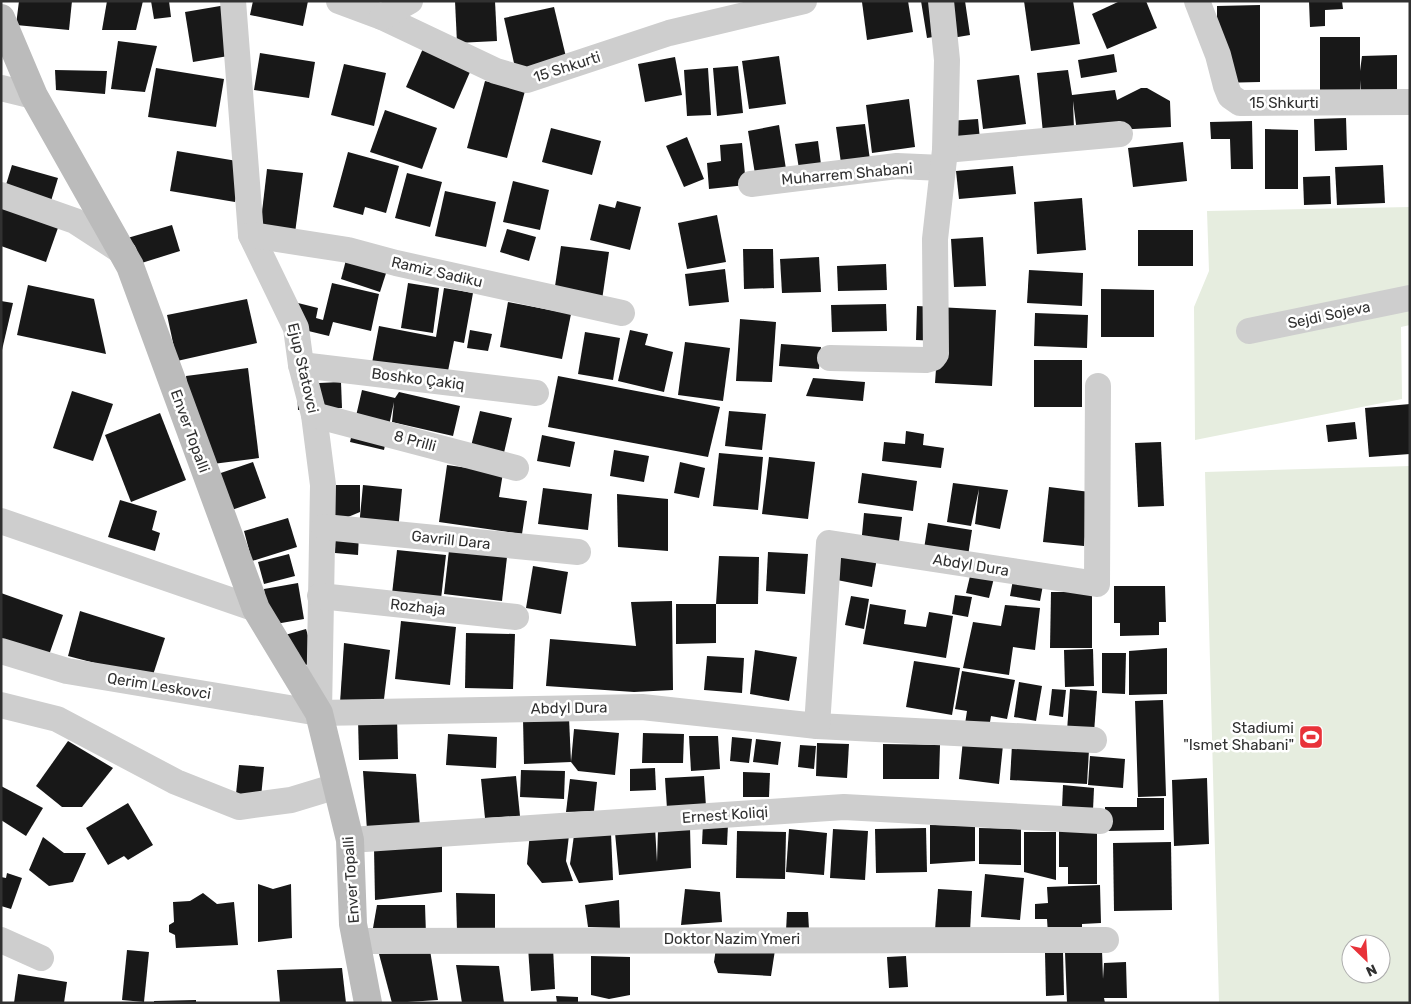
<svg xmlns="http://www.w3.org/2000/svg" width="1411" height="1004" font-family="Rubik,sans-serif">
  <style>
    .green { fill: #e6eddf; fill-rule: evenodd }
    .building { fill: #181818 }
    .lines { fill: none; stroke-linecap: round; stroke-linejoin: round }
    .street { stroke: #cecece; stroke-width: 26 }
    .secondary { stroke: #bbb; stroke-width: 28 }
    .labels { text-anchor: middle; stroke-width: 5; stroke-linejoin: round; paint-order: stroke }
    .street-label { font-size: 15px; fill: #313131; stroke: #fff }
    .poi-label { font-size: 15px; fill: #313131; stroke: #fff; text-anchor: end }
  </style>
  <rect width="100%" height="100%" fill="#fff"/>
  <g class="green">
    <path d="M1410,207V325L1401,327L1402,399L1195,440L1194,307L1209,271L1207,211Z"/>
    <path d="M1410,466V1003H1219L1205,472ZM1351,944H1381V974H1351Z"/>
  </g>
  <g class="building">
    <path d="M19,1H72L69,30L16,25Z"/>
    <path d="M107,1H143L136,30H102Z"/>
    <path d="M151,1H169L171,17L154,19Z"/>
    <path d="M253,1H308L303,26L250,15Z"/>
    <path d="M455,1H495L497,41L457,43Z"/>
    <path d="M908,1L913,32L867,40L862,2Z"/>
    <path d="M921,1H965L970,35L952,38V34L927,38Z"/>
    <path d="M1024,1H1073L1080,44L1031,51Z"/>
    <path d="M1120,1H1146L1157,28L1107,49L1092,14Z"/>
    <path d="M1309,1H1342L1343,9L1325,10V26L1310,27Z"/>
    <path d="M226,5L234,55L193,62L185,12Z"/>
    <path d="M1260,5V82L1217,83V6Z"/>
    <path d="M554,7L567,61L516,72L504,18Z"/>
    <path d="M1320,37H1360V71L1362,56L1397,55V114H1362L1360,80V97L1320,95Z"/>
    <path d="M118,41L157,46L145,92L111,89Z"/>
    <path d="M425,44L473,65L454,109L406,87Z"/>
    <path d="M260,53L315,62L309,98L254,90Z"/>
    <path d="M1114,54L1117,72L1081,78L1078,60Z"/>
    <path d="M779,56L786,104L749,109L742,61Z"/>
    <path d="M675,57L682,95L645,102L638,64Z"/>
    <path d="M344,64L386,73L374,126L331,115Z"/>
    <path d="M738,66L743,113L717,116L713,68Z"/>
    <path d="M156,68L224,79L216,127L148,117Z"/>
    <path d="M708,68L711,115L687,116L684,70Z"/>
    <path d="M55,70L107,71L105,94L56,90Z"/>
    <path d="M1068,70L1072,95L1115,90L1117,100L1141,88H1147L1170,101L1171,127L1077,132L1073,101L1074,130L1043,133L1037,73Z"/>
    <path d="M1019,75L1026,124L983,129L977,80Z"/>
    <path d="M485,81L525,91L507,158L467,148Z"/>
    <path d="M909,99L915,147L872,153L866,105Z"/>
    <path d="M385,110L437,128L422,169L370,152Z"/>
    <path d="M1346,118L1347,150L1315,151L1314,119Z"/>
    <path d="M978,119L980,140L936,143L934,122Z"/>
    <path d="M1252,121L1253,169H1231L1230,139H1211L1210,122Z"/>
    <path d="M865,124L870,160L841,163L836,127Z"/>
    <path d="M779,125L786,169L755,174L748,131Z"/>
    <path d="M551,128L601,141L592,175L542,162Z"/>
    <path d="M1265,129L1298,130V189H1265Z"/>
    <path d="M687,137L704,179L684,187L666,146Z"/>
    <path d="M818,141L822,172L800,175L795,144Z"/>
    <path d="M1183,142L1187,181L1133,187L1128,148Z"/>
    <path d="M742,143L746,185L709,189L707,163L721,161L720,145Z"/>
    <path d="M177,151L243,162L235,202L170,191Z"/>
    <path d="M348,152L399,166L386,213L365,207L363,215L333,207Z"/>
    <path d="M12,165L58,178L51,201L5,188Z"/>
    <path d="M1383,165L1385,203L1337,205L1335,167Z"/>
    <path d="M1013,166L1016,194L959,199L956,171Z"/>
    <path d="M267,169L303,173L295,233L260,229Z"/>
    <path d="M407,173L442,182L430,227L395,218Z"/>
    <path d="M1330,176L1331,204L1304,205L1303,177Z"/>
    <path d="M513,181L549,190L540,230L503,222Z"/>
    <path d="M445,191L496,202L486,247L435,236Z"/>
    <path d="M1082,198L1086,250L1037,254L1034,202Z"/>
    <path d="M617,201L641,207L630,250L590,240L599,204L615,208Z"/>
    <path d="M1,204L59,225L46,262L1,246Z"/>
    <path d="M717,215L726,262L687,269L678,223Z"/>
    <path d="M172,225L180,251L132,266L124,239Z"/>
    <path d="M507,229L536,237L529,261L500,252Z"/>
    <rect x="1138" y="230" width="55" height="36"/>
    <path d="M983,237L986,286L954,287L951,239Z"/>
    <path d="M561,246L609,252L602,300L554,293Z"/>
    <path d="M743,249H773L774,288L744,289Z"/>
    <path d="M819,257L821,292L782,293L780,259Z"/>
    <path d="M346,260L388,267L380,292L341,279Z"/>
    <path d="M886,264L887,290L838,291L837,266Z"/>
    <path d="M725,269L729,302L689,306L685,274Z"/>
    <path d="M1029,270L1083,273L1082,306L1027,303Z"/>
    <path d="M332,283L379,294L371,331L333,322L329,336L296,328L294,302L318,308L316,318L323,320Z"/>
    <path d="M408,283L439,288L433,333L401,328Z"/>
    <path d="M28,285L94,299L106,354L17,335Z"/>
    <path d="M444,288L473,293L464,343L454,341L447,376L372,363L379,326L436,337Z"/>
    <path d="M1101,289L1154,290V337H1101Z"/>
    <path d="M247,299L257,343L177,361L167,315Z"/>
    <path d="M1,301L13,303L2,350H1Z"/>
    <path d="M508,302L571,314L562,359L500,347Z"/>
    <path d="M886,304L887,331L832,332L831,305Z"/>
    <path d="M917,306L996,310L992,386L935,383L938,341L916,340Z"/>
    <path d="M1035,313L1088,315L1087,348L1034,346Z"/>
    <path d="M740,319L776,322L772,382L736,381Z"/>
    <path d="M470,330L492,334L488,351L467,348Z"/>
    <path d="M630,330L648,334L645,345L673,352L664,392L618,381Z"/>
    <path d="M585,332L620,338L613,380L578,374Z"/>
    <path d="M685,342L730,348L723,401L678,395Z"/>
    <path d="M781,344L821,347L819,369L779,366Z"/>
    <rect x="1034" y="360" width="48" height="47"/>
    <path d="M248,368L259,458L197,466L186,376Z"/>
    <path d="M558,376L720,407L708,457L548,427Z"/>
    <path d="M813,378L865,382L863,401L806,396Z"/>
    <path d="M341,382L342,408L298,410L297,384Z"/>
    <path d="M362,390L395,398L399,392L460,406L453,436L392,422L394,402L384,450L350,442Z"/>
    <path d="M72,391L113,404L93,461L53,448Z"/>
    <path d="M1410,404V454L1369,457L1365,408Z"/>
    <path d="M480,411L512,418L503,457L470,450Z"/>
    <path d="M729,411L766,414L762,450L725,446Z"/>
    <path d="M160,413L186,480L131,502L105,435Z"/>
    <path d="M1355,422L1357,439L1328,442L1326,425Z"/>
    <path d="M906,431L924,434L923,445L944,448L941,468L882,461L884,442L905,444Z"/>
    <path d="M542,435L575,442L570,467L537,461Z"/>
    <path d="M1161,442L1164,506L1138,507L1135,443Z"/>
    <path d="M614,450L649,456L644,482L610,476Z"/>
    <path d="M719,453L763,457L758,510L713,506Z"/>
    <path d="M769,457L815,462L808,519L762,514Z"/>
    <path d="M253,462L266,498L226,512L212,476Z"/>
    <path d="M680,462L705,468L699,498L674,493Z"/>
    <path d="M447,465L503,473L499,497L527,501L522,534L439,522Z"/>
    <path d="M862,473L917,481L913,511L858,503Z"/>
    <path d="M953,483L1008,490L1000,529L975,524L979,489L971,526L947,522Z"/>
    <path d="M323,485H360V512L324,527Z"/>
    <path d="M363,485L402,489L398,531L359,527Z"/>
    <path d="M1049,487L1090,492L1084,546L1043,542Z"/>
    <path d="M543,488L592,494L588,530L538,524Z"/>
    <path d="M617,494L668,499V551L618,547Z"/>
    <path d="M120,500L157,511L152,530L160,533L155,551L108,537Z"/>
    <path d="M864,513L902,517L898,549L861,545Z"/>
    <path d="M288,518L297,547L252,561L244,531Z"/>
    <path d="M928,523L972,530L968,556L924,549Z"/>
    <path d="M336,533L359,534L358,555L335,553Z"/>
    <path d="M397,550L446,555L441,599L392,594Z"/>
    <path d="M449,550L507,557L502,601L444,594Z"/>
    <path d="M838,550L877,558L872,587L832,579Z"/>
    <path d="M768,552L808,554L805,594L766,591Z"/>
    <path d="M289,554L295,576L264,584L258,562Z"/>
    <path d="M719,556L759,557L758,604H716Z"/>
    <path d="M533,566L568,572L561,614L526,608Z"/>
    <path d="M971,572L994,578L989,598L966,593Z"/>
    <path d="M1013,580L1043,585L1040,601L1010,596Z"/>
    <path d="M298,583L304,619L270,625L264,589Z"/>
    <path d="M1114,586H1165L1166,622H1159V635L1120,636V623H1114Z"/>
    <path d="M1051,592H1092V648H1050Z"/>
    <path d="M1,593L63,615L49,655L1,638Z"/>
    <path d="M955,595L972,597L968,617L952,614Z"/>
    <path d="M851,596L869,599L864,629L845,625Z"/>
    <path d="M672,601L673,690L634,692L546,686L550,639L636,646L631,602Z"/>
    <path d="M676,604H716V643L676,644Z"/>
    <path d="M870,604L906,610L904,624L926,627L929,612L953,616L946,658L863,644Z"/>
    <path d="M1005,605L1040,608L1035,650L1013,647L1009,675L963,668L973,622L1001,626Z"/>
    <path d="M80,611L165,638L152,678L68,656Z"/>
    <path d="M401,621L456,627L450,685L395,679Z"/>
    <path d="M306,629L316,662L295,668L285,635Z"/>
    <path d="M466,633L515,634L513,689L465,688Z"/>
    <path d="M344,643L390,650L383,707L340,703Z"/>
    <path d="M1167,648V694L1129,695V651Z"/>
    <path d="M1093,649L1094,686L1065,687L1064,650Z"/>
    <path d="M755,650L797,657L789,701L750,694Z"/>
    <path d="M1102,653H1126L1125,694L1102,693Z"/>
    <path d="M707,656L744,658L742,693L704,690Z"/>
    <path d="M914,661L960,668L952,715L906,707Z"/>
    <path d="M962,671L1015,680L1007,719L991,716L989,728L965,724L967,711L955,709Z"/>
    <path d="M1019,682L1042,686L1036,721L1014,717Z"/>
    <path d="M1052,689L1066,690L1063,717L1049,715Z"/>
    <path d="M1070,689L1097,691L1094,733L1067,731Z"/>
    <path d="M1163,700L1166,796L1138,797L1135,701Z"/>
    <path d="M397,718L398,759L359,760L358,719Z"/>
    <path d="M569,718L571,762L524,764L523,719Z"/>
    <path d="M574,729L619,733L615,775L578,771L571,762Z"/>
    <path d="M643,733L684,734L683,763H642Z"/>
    <path d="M448,734L497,737L496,768L446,765Z"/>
    <path d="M689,736H718L720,769L691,771Z"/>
    <path d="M732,737L752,739L749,763L730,761Z"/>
    <path d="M756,739L781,742L778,765L753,762Z"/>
    <path d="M963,740L1003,745L999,784L959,779Z"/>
    <path d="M68,741L113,768L82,807H62L36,786Z"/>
    <path d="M817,743L849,744L847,778L816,776Z"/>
    <path d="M883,744L940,745L939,779H883Z"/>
    <path d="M800,745L816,746L814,769L798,767Z"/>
    <path d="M1012,745L1089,750L1087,784L1010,780Z"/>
    <path d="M1090,756L1125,759L1123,788L1088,785Z"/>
    <path d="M239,765L264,767L261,797L236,794Z"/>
    <path d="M655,768L656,790L630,791V769Z"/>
    <path d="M521,770L565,771L564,799L520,797Z"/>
    <path d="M363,771L416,774L420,828L367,830Z"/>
    <path d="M743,772L770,773L769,797H743Z"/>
    <path d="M516,776L520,816L485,818L481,779Z"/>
    <path d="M704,776L706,807L667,809L665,778Z"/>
    <path d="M1207,778L1209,844L1174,846L1172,780Z"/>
    <path d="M570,779L597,782L594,811L566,812Z"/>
    <path d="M1063,785L1094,788L1093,810L1062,808Z"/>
    <path d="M1,786L43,808L26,836L1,820Z"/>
    <path d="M1137,798H1164V830L1105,831V807H1137Z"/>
    <path d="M128,803L153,845L128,860L124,856L108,865L86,828Z"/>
    <path d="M703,823L728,824L727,845L702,844Z"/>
    <path d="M930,825L975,826V861L930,864Z"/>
    <path d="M655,827L657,862L658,830L690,827L691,868L619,875L615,833Z"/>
    <path d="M926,828L927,872L876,873L875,829Z"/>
    <path d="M979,828L1021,829V865L979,864Z"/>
    <path d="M789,829L827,833L824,875L786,872Z"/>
    <path d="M833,829L868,831L865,880L830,878Z"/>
    <path d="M1059,829H1097V884H1068V867H1059Z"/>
    <path d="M737,831L786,832L785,879L736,878Z"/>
    <path d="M530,832L569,835L566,861L573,881L542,883L527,864Z"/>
    <path d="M1024,832H1056V880L1024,872Z"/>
    <path d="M611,833L613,880L579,883L570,864L574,835Z"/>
    <path d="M43,837L64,853H86L73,882L49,886L29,870Z"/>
    <path d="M1171,842L1172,910L1114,911L1113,843Z"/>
    <path d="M442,844V892L375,900L374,848Z"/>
    <path d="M7,873L22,878L11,909L1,906V877L6,878Z"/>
    <path d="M985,874L1024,878L1020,920L981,917Z"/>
    <path d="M258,884L273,889L291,884L292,938L258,942Z"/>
    <path d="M1100,885L1101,923L1082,924V932L1048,934L1047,919H1035V904L1048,903L1047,887Z"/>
    <path d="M685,889L720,892L722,922L681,925Z"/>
    <path d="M938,889L972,891L970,932L935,930Z"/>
    <path d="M203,893L217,904L234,902L238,945L176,948L175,935L169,932V925L174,922L173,902L190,901Z"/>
    <path d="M456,893L495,894V930L457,931Z"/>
    <path d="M619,900L620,928L588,927L585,905Z"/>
    <path d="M377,905H425L426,935L373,928Z"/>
    <path d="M787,912H808L809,929L786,931Z"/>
    <path d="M528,947H553L555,989L531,991Z"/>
    <path d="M716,948L775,950L771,976L718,973L714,962Z"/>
    <path d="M127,950L149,952L144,1002L122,1000Z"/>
    <path d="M430,950L438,1000L392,1003L379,954Z"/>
    <path d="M1102,950L1103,979L1104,963L1126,962L1127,998H1104L1105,1003H1067L1065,952Z"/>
    <path d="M1063,952L1064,995L1046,996L1045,953Z"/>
    <path d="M591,956L630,957V995L609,999L591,995Z"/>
    <path d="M906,956L908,987L889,988L887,957Z"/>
    <path d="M456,965L499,966L504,1003H462Z"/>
    <path d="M342,968L346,1003H280L277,970Z"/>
    <path d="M18,974L67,982L64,1003H14Z"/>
    <path d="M556,996L578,997V1003H557Z"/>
    <path d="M196,1000V1003H154V1001Z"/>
  </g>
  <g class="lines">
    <g class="street">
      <path d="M233,1L251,235L296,328L301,365L314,415L323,485L319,713"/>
      <path d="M339,1L382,17L496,71L527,80L669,33L804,1"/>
      <path d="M1197,1L1218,55L1226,86L1230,96L1240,103L1410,102"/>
      <path d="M382,17L410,1"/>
      <path d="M1,88L34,96"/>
      <path d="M945,150L1120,134"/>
      <path d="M751,184L897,166L943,168"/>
      <path d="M1,195L75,221L124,253"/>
      <path d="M251,235L348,250L396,263L622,313"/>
      <path d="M1249,331L1410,298"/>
      <path d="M830,358L926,360L933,358L936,354L935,239L945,150L947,60L941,1"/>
      <path d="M301,365L536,393"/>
      <path d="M314,415L516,468"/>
      <path d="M1,521L256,609"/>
      <path d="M324,527L578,552"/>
      <path d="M320,596L516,617"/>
      <path d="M1,651L67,671L319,713L642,707L817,726L1094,740"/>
      <path d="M1,705L57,719L176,782L239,807L291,800L337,786"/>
      <path d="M817,726L829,543L1097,584L1098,386"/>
      <path d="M350,840L844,807L1100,821"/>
      <path d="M1,940L41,958"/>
      <path d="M358,941L1106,940"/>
    </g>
    <path class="secondary" d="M1,18L34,96L130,266L256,609L319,713L350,840L353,924L368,1003"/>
  </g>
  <defs>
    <symbol id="stadium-square" viewBox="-11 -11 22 22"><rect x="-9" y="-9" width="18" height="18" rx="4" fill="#e83239" stroke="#fff"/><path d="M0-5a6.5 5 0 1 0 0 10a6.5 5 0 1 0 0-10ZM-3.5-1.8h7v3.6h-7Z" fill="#fff"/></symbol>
  </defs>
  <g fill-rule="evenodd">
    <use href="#stadium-square" x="1297" y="723" width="28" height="28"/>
  </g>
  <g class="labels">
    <g class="street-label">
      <text transform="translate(567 67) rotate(-18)" y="5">15 Shkurti</text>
      <text x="1284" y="108">15 Shkurti</text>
      <text transform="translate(847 174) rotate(-5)" y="5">Muharrem Shabani</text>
      <text transform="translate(437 272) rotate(13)" y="5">Ramiz Sadiku</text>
      <text transform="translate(1329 315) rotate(-12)" y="5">Sejdi Sojeva</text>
      <text transform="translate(303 368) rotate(77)" y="5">Ejup Statovci</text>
      <text transform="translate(418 379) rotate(7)" y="5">Boshko Çakiq</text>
      <text transform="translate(190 431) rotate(70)" y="5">Enver Topalli</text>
      <text transform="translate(415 441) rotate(15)" y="5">8 Prilli</text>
      <text transform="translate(451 540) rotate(6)" y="5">Gavrill Dara</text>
      <text transform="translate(971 565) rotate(9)" y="5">Abdyl Dura</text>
      <text transform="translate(418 607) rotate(6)" y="5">Rozhaja</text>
      <text transform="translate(159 686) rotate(9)" y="5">Qerim Leskovci</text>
      <text transform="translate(569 708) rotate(-1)" y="5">Abdyl Dura</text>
      <text transform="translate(725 815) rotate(-4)" y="5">Ernest Koliqi</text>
      <text transform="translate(351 880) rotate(-94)" y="5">Enver Topalli</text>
      <text x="732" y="944">Doktor Nazim Ymeri</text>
    </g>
    <g class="poi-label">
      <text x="1294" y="733">Stadiumi<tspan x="1294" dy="17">"Ismet Shabani"</tspan></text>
    </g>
  </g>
  <rect width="1411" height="1004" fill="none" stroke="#313131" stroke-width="5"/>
  <g transform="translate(1366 959) rotate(155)"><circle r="24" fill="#ffffff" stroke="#adadad"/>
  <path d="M0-4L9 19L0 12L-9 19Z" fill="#e83239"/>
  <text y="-8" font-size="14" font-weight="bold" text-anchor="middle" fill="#313131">N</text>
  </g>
</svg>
